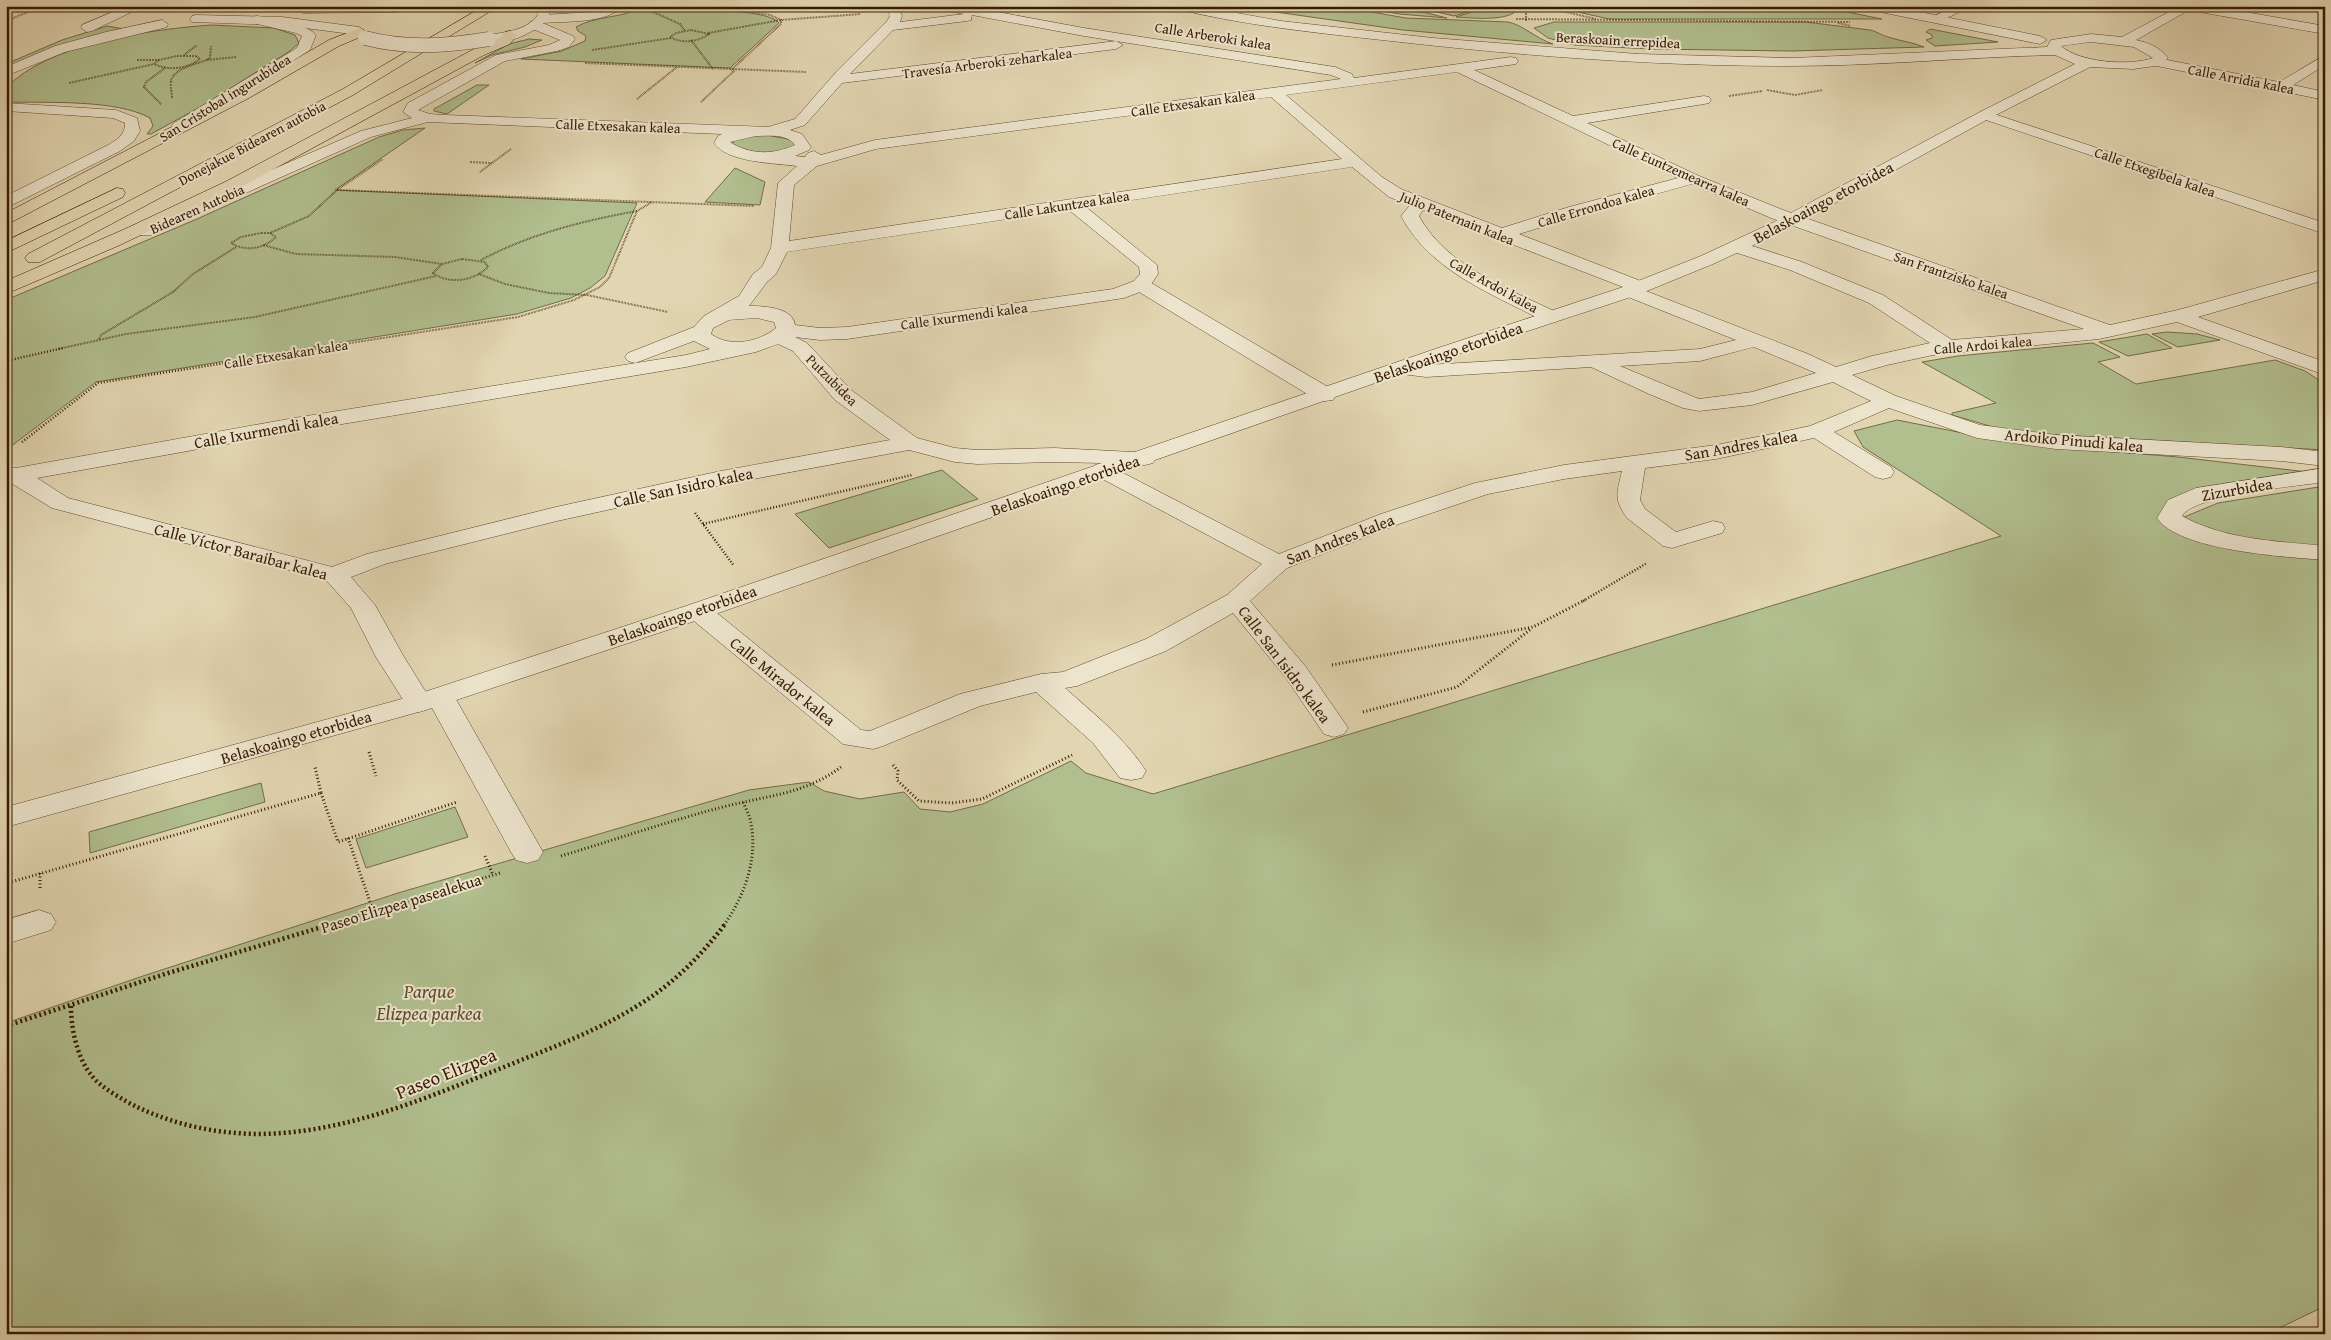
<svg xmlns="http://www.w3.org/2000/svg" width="2331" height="1340" font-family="'Gentium Book Plus',serif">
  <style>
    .green { fill: #b1be8e; stroke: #746c48 }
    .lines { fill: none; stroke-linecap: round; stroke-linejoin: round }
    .pedestrian-casing { stroke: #62492d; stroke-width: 1 }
    .minor-casing { stroke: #62492d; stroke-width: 1 }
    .tertiary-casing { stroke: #62492d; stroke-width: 1 }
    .motorway-casing { stroke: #371a01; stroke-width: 1 }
    .path-far3 { stroke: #371a01; stroke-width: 2; stroke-dasharray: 0.5 1; stroke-linecap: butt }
    .path-far2 { stroke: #371a01; stroke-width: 2.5; stroke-dasharray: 1 2; stroke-linecap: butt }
    .path-far1 { stroke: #371a01; stroke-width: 3; stroke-dasharray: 1 2.5; stroke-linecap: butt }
    .path { stroke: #371a01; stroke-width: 4.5; stroke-dasharray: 2 3; stroke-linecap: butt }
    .pedestrian { fill: #ece4cd; fill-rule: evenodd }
    .minor { fill: #ece4cd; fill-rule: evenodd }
    .tertiary { fill: #ece4cd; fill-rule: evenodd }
    .motorway { fill: #e2d6b2; fill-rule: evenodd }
    .tertiary-bridge-casing { stroke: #62492d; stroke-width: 15; stroke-linecap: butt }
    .tertiary-bridge { stroke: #ece4cd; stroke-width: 14 }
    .labels { text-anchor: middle; stroke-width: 4; stroke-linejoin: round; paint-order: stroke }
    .far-street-label { font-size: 14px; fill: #371a01; stroke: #ece4cd }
    .street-label { font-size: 16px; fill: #371a01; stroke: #ece4cd }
    .near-park-label { font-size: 19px; font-style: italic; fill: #5c4b2b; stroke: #ece4cd }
    .near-street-label { font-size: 19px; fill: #371a01; stroke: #ece4cd }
  </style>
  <rect width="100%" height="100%" fill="#e2d6b2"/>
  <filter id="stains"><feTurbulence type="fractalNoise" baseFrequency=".004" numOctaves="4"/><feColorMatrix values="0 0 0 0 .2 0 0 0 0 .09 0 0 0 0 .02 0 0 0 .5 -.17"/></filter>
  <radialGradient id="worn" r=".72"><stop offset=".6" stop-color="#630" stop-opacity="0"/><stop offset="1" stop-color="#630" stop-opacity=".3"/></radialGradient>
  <g class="green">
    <path d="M1233,6H1337L1406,18L1508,22C1523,25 1535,38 1553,44L1403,30Z"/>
    <path d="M1355,6H1399L1447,18L1399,14Z"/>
    <path d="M1411,6H1487L1454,16Z"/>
    <path d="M1491,6H1516L1518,9C1509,22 1471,18 1456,17Z"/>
    <path d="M1551,6H1817L1882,19H1609Z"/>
    <path d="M642,8C665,9 768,7 779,23L730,68L521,59L562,51L585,41L586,36L578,31L576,27C595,16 621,18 642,8Z"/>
    <path d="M1554,22H1806L1870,30C1878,32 1881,35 1888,37C1900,41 1912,42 1924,47L1792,51L1650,49L1574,45L1548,38L1534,28Z"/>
    <path d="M212,25L274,28L295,35L299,43L290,51L202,106L151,134H147L153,126L150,118C116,99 46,103 6,102V88C48,43 153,29 212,25Z"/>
    <path d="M107,26L124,29L6,67V64L62,40Z"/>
    <path d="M1930,29L1998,42L1935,46L1926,40L1932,38V35L1926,32Z"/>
    <path d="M529,39L542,40L525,47L492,55L475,63L509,44Z"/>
    <path d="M477,85H489L447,114L434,111V109Z"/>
    <path d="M425,128L335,190L637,203L605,276L590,288L571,298L517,314L96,382L6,450V300L197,219L379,137L403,130Z"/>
    <path d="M766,135L788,139L795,144L794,146C778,155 745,158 732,143L740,137Z"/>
    <path d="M735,168L765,182L760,205L705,202Z"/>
    <path d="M2167,332L2197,334L2220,340L2178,347L2152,334Z"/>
    <path d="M2147,334L2172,348L2128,356L2099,342Z"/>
    <path d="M2093,343L2120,357L2098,362L2136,384L2275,360L2305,371L2325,384V450L2042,434L2000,429L1952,415V413L1996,403L1922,362L1958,356Z"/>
    <path d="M1897,420L1963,433L2069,448L2178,457L2325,474L2176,505L2177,520L2218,503L2325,486V1306L2267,1334H6V1023L143,976L398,893L749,790L809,782L824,791L860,799L904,792L920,809L950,812L983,804L1071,761L1086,773L1153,794L2001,536L1863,447L1854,431Z"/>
    <path d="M942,470L978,499L829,548L795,514Z"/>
    <path d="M261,783L265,802L90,853L89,832Z"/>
    <path d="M455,807L468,837L366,868L356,839Z"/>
  </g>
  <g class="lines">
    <defs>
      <g id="pedestrian">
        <path d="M2182,6H2211L2325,26V34L2188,10Z"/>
        <path d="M1141,279L1148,281L1333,390L1336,395L1333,400L1325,401L1317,400L1134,289L1132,285L1134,281Z"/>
      </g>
      <g id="minor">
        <path d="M397,6H410V7L404,11Z"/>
        <path d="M608,6H623C607,24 565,21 543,23L537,19L543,15L591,12Z"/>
        <path d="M886,6H898L902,16L900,22L964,14L939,9L937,6H965L1084,28L1335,67L1352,74L1354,78L1511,57L1516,58L1518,61L1516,64L1474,70L1573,116L1704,96L1709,97L1711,100L1709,103L1704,104L1587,123L1699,176L1783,210L2110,325L2178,310L2325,269V280L2198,317L2325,362V375L2177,322L2099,339L1933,355L1887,365L1852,375L1896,396L1980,425L2056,435L2281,447L2325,452V466L2281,461L2056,449L1977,438L1889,408L1834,432L1891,467L1894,472L1891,477L1883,479L1875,477L1814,438L1716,459L1645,468L1640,500L1645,509L1676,532L1713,521L1722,523L1725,528L1722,533L1672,548L1663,546L1627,518C1613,498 1617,493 1622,471L1564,479L1488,494L1399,524L1287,568L1250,601L1306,667L1344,722L1348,728L1344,734L1334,737L1324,734L1286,678L1233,613L1166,651L1077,686L1065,688C1094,714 1125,738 1146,771L1142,778L1131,780L1120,778L1093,743L1036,692L980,706L883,746L873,749L843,744L689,617L685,611L689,605L698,603L707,605L861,730L870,731L960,694L1041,674L1063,672L1146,639L1227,595L1262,564L1095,475L1092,470L1095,465L1102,463L1054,462L977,464L955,462L909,450L721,485L557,521L385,564L351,577L375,605L404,657L427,694L430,690L440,688L450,690L454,696L543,852L538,860L527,863L516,860L511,852L431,706L429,709L419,712L409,709L376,657L351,608L326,580L52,508L6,480V468H16L294,418L686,355L710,349L694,341L635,363L628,361L625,357L628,353L694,327L704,316L739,296L753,274L762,267L771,248L778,183L797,166C775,163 728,163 714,143L718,136L722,134L428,122L371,137L152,235H140L137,231L140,227L361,131L412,118L403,112L408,103L496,55L549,45L560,40L530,28L529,25L530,22H540L573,36L575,39L569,47L557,51L505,61L418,110L430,114L445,115L768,127L795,119L837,71L887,21L890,16ZM972,15L1084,36L1331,75L1341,79L875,140L821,155L814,151L808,153L805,157L795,156L809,150L811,147L802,134L790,130L805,125L842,83L1116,49L1123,45L1116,41L850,74L893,30L967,21L971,20ZM1457,72L1678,178L1569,207L1502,228L1401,189L1382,177L1286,95ZM1271,97L1342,159L789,241L794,185L817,166L876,149ZM756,136C768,136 787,133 795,145C773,155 750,155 730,142ZM1352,167L1389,197L1410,205L1401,216C1430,271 1492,294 1544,321L1551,323L1558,321L1561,317L1558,313C1509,289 1446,266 1419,216L1423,210L1491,236L1493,239L1501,240L1623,287L1621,291L1623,295L1736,340L1700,349L1426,365L1401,363L1394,365L1391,369L1394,373L1426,377L1591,367L1649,394L1683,408L1699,411L1752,405L1833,382L1871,401L1810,426L1772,434L1716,445L1564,465L1475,483L1381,514L1279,554L1104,463L1145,465L1153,463L1156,458L1153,453L1054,448L977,450L955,448L917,438L851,390L807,343L795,337L820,340L847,339L1124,298L1148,289L1158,274L1157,265L1086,207ZM1692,184L1771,218L2084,329L1952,340L1883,295L1802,262L1743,243H1731L1728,247L1731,251L1790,270L1869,303L1930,343L1872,356L1836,367L1808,354L1646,291L1648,287L1646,283L1519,234L1581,215ZM1069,210L1139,267L1140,274L1134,281L1113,289L847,327L820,328L795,325C793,307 763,306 749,306L767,282L776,274L787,252ZM757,318L774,322L776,328C759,342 730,348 711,334L713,328L729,320ZM778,344L793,351L835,400L890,440L721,471L556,507L367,554L332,567L68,498L37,478L294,432L686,367L756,352ZM1754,347L1816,373L1752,392L1699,399L1620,366L1700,361Z"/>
        <path d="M1954,6H1971L1939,22H1931L1929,19Z"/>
        <path d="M257,16C272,20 306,23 316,35L310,50L184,129H174L171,126L174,123L297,48L302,36L296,33L253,23L251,20L253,17Z"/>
        <path d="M2325,55V65L2293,85L2325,92V100L2157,66L2150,62L2157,58L2279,82Z"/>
        <path d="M6,103L116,110L137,118L140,131L134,141L120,151L6,208V196L108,145C118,139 125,135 125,123L113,118L6,111Z"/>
        <path d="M1985,111L2325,223V234L1980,118L1978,115L1980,112Z"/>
        <path d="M2325,468V482C2298,486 2193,495 2182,516C2226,540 2276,541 2325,546V560C2287,557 2179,551 2157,518L2168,500L2196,488Z"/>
        <path d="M39,910L51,914L56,922L51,930L6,944V920Z"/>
      </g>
      <g id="tertiary">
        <path d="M127,6H144L92,31L87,32L81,28L82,25Z"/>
        <path d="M299,6H403L404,8L398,12L303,13L297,9Z"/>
        <path d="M531,6H546L550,15C540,32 504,47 484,42L482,39L484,36C502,32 526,32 538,15Z"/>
        <path d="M1175,6H1198L1281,21L1433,38L1638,54L1792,58L2047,47L2051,40L2091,34L2122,37L2180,6H2196L2136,40C2149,43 2160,47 2168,58L2162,65L2133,69L2090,67L1990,118L1786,230L1713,264L1637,295L1455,355L707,617L429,709L6,827V807L409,697L689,605L1441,347L1623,287L1701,256L1774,222L1980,112L2075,64L2055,55C1966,57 1878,66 1789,66C1656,66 1524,56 1391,41C1319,33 1247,26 1177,9ZM2091,42L2134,47L2153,58C2130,66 2080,63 2061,46Z"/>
        <path d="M1864,6H1890L2040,36L2047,40L2040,44L1870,10Z"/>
        <path d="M196,15L282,17L359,27L365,31L359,35L282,25L192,22L190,19L192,16Z"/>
        <path d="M162,20L168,24L167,27L65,52L6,76V67L55,46L106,32Z"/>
      </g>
      <g id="motorway">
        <path d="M484,6H499L353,95L40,262H28L25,258L28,254L343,89Z"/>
        <path d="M360,28L366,32L365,35L339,46L249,98L6,225V213L239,92L329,40Z"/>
        <path d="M510,31L517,35L510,44L484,55L239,188L120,245L6,294V281L125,229L227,181L474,49L500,38L505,32Z"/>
        <path d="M117,188L123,189L125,193L123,197L6,253V241Z"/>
      </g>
    </defs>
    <use href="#pedestrian" class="pedestrian-casing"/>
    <use href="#minor" class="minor-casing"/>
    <use href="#tertiary" class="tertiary-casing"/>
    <use href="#motorway" class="motorway-casing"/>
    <g class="path-far3">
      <path d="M1521,6L1526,11V21"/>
      <path d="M1541,6L1596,19"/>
      <path d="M644,7L753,12L770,15L781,20V24L731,70"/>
      <path d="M644,8L680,24L685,31"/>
      <path d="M1516,19L1850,22"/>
      <path d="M6,21L43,6"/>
      <path d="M1838,23L1851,26"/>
      <path d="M691,30L709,34C698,42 682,44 670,37L676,33Z"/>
      <path d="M708,33L781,20L861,14"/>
      <path d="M691,40L713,69"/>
      <path d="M592,50L671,38"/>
      <path d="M184,55L197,45"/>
      <path d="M177,56H196L200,59C187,69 169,71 154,64L159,60Z"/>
      <path d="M137,60H159"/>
      <path d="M207,60L236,57"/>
      <path d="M585,63L806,72"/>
      <path d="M69,83L154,64"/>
      <path d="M1767,90L1795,95L1823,90"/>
      <path d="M1729,96L1763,91"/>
      <path d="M172,98C172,93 170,86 171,81C175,66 199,65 210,58L211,46"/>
      <path d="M637,99L677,67"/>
      <path d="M701,102L735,70"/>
      <path d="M161,104L144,87L146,82L165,68"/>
      <path d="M470,162L492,163L511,149"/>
      <path d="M480,172L492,163"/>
      <path d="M337,190L754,206"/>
      <path d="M261,233H270L276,237C264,249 245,252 231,243L241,237Z"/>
      <path d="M270,233L309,216L337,190L383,159"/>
      <path d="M263,245L296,254L395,257L442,264"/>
      <path d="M462,259L485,262L488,267C474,281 449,285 433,273L442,264Z"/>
      <path d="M481,260C530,234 582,221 637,211"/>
      <path d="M479,274L505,284L549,293L587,295L668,312"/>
      <path d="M99,339L101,335L173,292L193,274L236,247"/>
      <path d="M58,349L126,334L255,317L436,276"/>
      <path d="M312,349L518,317L574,300L600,287L609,278L637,211L652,202"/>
    </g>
    <g class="path-far2">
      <path d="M6,361L63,348"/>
      <path d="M22,442L98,383L320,348"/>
      <path d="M695,513L734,566"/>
      <path d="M703,524L912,475"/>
      <path d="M1583,601L1647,563"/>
    </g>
    <g class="path-far1">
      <path d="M1332,665L1533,627L1585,600"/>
      <path d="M1363,712L1457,687L1531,629"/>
      <path d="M369,752L376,776"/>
      <path d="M893,765L898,771L897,780L919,801L952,803L982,799L1072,755"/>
      <path d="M321,793L338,842L457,802"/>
      <path d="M348,838L373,911"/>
      <path d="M10,848L11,882L321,793L315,767"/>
      <path d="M485,856L493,875"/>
      <path d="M561,856C614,840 666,822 719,808C763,796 804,795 841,767"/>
      <path d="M40,873V890"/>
      <path d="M328,925L500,873"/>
      <path d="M724,925C744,897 758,859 751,824C750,816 746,809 743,802"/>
    </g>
    <g class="path">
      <path d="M71,1006C71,1029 77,1058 92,1076C100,1087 125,1101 137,1107C182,1128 232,1137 282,1133C361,1127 436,1094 509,1065C553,1047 597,1031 637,1006C672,985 701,956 725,924"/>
      <path d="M6,1026L165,974L332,924"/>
    </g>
    <use href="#pedestrian" class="pedestrian"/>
    <use href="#minor" class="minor"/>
    <use href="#tertiary" class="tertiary"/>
    <use href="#motorway" class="motorway"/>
    <defs>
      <path id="tertiary-bridge" d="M365,38C407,49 447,46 489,39"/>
    </defs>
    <use href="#tertiary-bridge" class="tertiary-bridge-casing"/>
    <use href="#tertiary-bridge" class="tertiary-bridge"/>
  </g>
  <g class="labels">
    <g class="far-street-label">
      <text transform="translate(1213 36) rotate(9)" y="5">Calle Arberoki kalea</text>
      <text transform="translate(1618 40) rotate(3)" y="5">Beraskoain errepidea</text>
      <text transform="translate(987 63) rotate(-7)" y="5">Travesía Arberoki zeharkalea</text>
      <text transform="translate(2241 79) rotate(11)" y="5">Calle Arridia kalea</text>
      <text transform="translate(225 98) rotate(-32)" y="5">San Cristobal ingurubidea</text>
      <text transform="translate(1193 103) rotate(-8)" y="5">Calle Etxesakan kalea</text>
      <text transform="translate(618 126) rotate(2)" y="5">Calle Etxesakan kalea</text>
      <text transform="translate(252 143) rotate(-28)" y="5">Donejakue Bidearen autobia</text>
      <text transform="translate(1681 172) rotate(24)" y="5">Calle Euntzemearra kalea</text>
      <text transform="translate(2155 172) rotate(19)" y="5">Calle Etxegibela kalea</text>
      <text transform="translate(1067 205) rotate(-9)" y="5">Calle Lakuntzea kalea</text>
      <text transform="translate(1596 206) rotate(-16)" y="5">Calle Errondoa kalea</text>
      <text transform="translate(197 209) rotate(-24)" y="5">Bidearen Autobia</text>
      <text transform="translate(1457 218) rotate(22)" y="5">Julio Paternain kalea</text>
      <text transform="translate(1951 275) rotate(19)" y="5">San Frantzisko kalea</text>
      <text transform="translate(1494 285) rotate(29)" y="5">Calle Ardoi kalea</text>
      <text transform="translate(964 316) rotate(-8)" y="5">Calle Ixurmendi kalea</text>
      <text transform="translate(1983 345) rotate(-5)" y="5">Calle Ardoi kalea</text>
      <text transform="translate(286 354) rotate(-9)" y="5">Calle Etxesakan kalea</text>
      <text transform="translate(832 380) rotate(45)" y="5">Putzubidea</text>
    </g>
    <g class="street-label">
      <text transform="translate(1823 202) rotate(-28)" y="6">Belaskoaingo etorbidea</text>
      <text transform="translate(1448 352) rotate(-19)" y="6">Belaskoaingo etorbidea</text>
      <text transform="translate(266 430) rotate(-10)" y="6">Calle Ixurmendi kalea</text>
      <text transform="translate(2074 440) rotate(5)" y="6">Ardoiko Pinudi kalea</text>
      <text transform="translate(1741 445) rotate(-10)" y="6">San Andres kalea</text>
      <text transform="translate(1065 485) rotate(-19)" y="6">Belaskoaingo etorbidea</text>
      <text transform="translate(683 487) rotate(-12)" y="6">Calle San Isidro kalea</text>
      <text transform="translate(2237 489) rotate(-10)" y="6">Zizurbidea</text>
      <text transform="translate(1340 539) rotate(-21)" y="6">San Andres kalea</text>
      <text transform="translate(241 551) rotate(15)" y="6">Calle Víctor Baraibar kalea</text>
      <text transform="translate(682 615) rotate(-19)" y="6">Belaskoaingo etorbidea</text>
      <text transform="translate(1285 664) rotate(53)" y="6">Calle San Isidro kalea</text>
      <text transform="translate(783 681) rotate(39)" y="6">Calle Mirador kalea</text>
      <text transform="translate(296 737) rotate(-16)" y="6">Belaskoaingo etorbidea</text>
      <text transform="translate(401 903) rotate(-17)" y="6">Paseo Elizpea pasealekua</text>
    </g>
    <g class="near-park-label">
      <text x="429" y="998">Parque<tspan x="429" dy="22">Elizpea parkea</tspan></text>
    </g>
    <g class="near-street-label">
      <text transform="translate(446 1073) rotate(-22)" y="7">Paseo Elizpea</text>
    </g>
  </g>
  <rect width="2331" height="1340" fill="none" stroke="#e2d6b2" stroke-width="25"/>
  <rect x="8" y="8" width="2316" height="1325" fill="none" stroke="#371a01" stroke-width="2.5"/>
  <rect x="12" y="12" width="2306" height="1315" fill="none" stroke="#371a01"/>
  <rect width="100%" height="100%" filter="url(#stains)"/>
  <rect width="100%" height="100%" fill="url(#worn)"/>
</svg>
